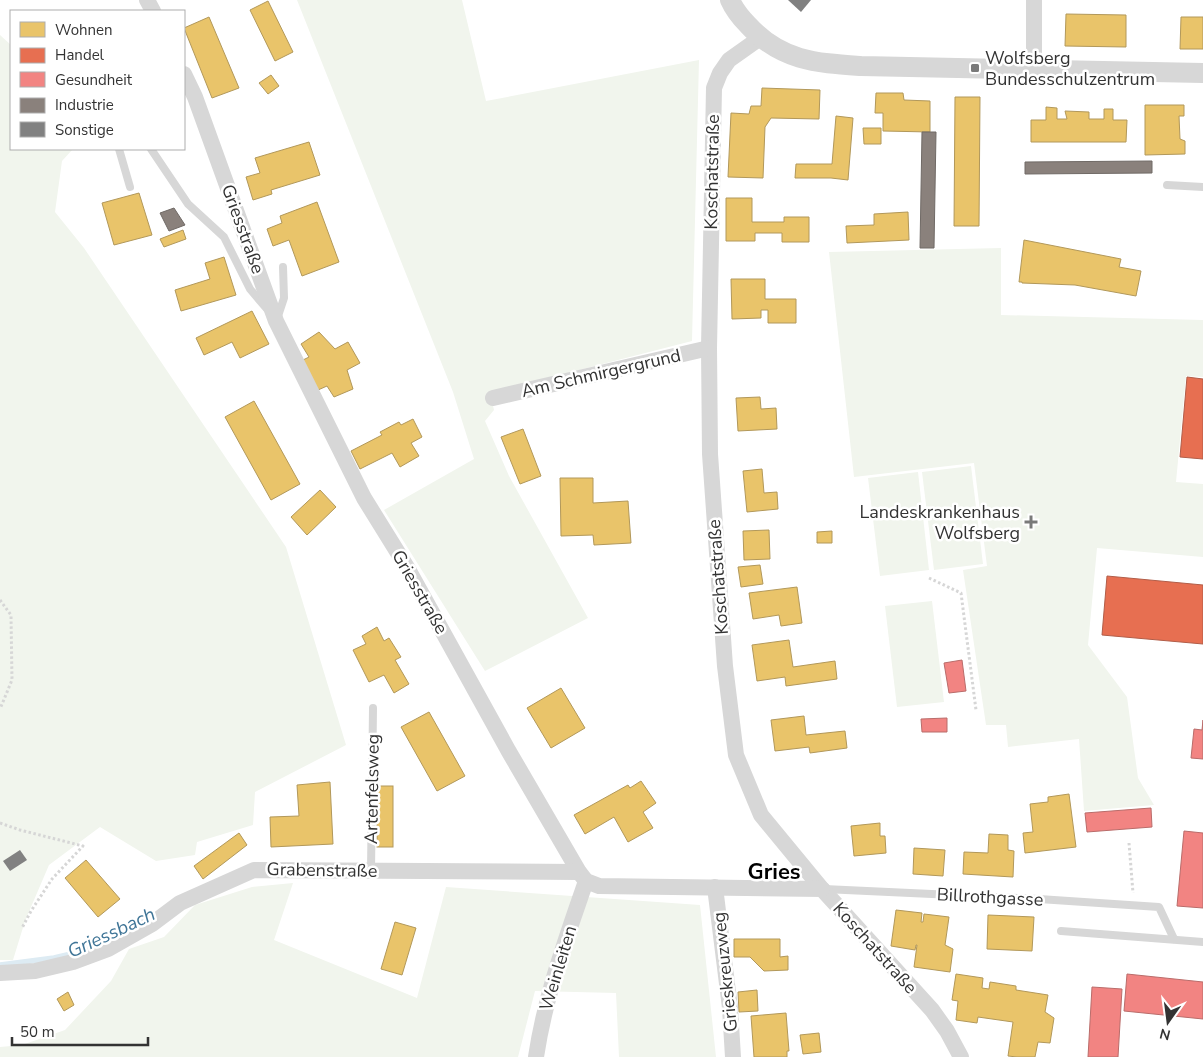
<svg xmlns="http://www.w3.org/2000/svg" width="1203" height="1057" font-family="'Nunito Sans',sans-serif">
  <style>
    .green { fill: #f1f5ed }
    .homes { fill: #e9c46a; stroke: #b2985a }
    .shops { fill: #e76f51; stroke: #b15d48 }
    .health { fill: #f28482; stroke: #b96c6a }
    .industry { fill: #8a817c; stroke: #706a66 }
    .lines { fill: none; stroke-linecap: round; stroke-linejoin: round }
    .stream { stroke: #ddebf3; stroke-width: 5.5 }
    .building { fill: #818181 }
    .path { stroke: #d6d6d6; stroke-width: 3; stroke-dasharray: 2.5 2.5; stroke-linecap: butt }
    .service { stroke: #d7d7d7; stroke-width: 8 }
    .minor { stroke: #d7d7d7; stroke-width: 16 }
    .tertiary { stroke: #d7d7d7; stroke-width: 20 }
    .poi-dot { fill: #7a7a7a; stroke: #fff; stroke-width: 2 }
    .labels { text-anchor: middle; stroke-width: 5; stroke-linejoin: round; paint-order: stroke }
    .poi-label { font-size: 18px; fill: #333; stroke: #fff; text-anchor: start }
    .street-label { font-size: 18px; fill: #333; stroke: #fff }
    .water-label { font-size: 19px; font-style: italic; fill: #3f7597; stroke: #fff }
    .district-label { font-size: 22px; font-weight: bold; fill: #000; stroke: #fff }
  </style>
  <rect width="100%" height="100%" fill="#fff"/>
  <g class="green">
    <path d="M297,0H462L486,101L699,60L692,341L490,393L494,410L485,421L509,476L588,618L485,671L384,510L474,459L453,392Z"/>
    <path d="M0,35L11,45V149H73L62,161L55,212L84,248L286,547L346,745L255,792L253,825L197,842L195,855L156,861L100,827L49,865L25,921L13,960H0Z"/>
    <path d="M1001,248V315L1203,320V377L1186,376L1176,482L1203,484V557L1097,548L1088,645L1127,697L1138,778L1154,805L1084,811L1079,739L1008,747L1006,725H986L963,570L987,566L974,463L854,477L829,252Z"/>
    <path d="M971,466L983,564L934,570L922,472Z"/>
    <path d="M918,472L929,570L880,576L868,478Z"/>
    <path d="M932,601L944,702L897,707L885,606Z"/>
    <path d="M293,883L274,940L417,998L446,887L700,905L716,1057H619L616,993L535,991L518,1057H0V1047L22,1045L65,1030L111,981L129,949L164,937L195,905L252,887Z"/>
  </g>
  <g class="homes">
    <path d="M268,1L293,52L275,61L250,10Z"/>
    <path d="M1066,14L1126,15V47L1065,46Z"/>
    <path d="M209,17L239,88L212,98L184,28Z"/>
    <path d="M1181,17H1203V49H1180Z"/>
    <path d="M271,75L279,86L268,94L259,83Z"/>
    <path d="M762,88L820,90L819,119L771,118L765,127L763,178L728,177L731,113L749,114L751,106H761Z"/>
    <path d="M876,93H903L904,100L930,101V132L883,131V113H875Z"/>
    <path d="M955,97H980L979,226H954Z"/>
    <path d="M1145,105H1184V116H1179L1180,139L1185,141V154L1145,155Z"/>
    <path d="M1046,107L1057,108V119H1067L1065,111L1089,112V119H1104V109H1113V120H1127L1126,142H1031V120H1046Z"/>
    <path d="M836,116L853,118L848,180L831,178H795L796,164H832Z"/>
    <path d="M863,128H881V144H864Z"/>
    <path d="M309,142L320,175L271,190L272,194L253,200L246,177L260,173L255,158Z"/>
    <path d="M139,193L152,235L114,245L102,203Z"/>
    <path d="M726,198H752V222H784V217H809V242H782V233H755V241H726Z"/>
    <path d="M317,202L339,262L302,276L289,240L273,246L267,229L282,223L280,216Z"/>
    <path d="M908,212L909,240L847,243L846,226L874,225V214Z"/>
    <path d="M183,230L186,239L164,247L160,239Z"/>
    <path d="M1024,240L1121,259L1119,267L1141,271L1136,296L1075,285L1022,283V282H1019Z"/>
    <path d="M224,257L236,295L181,311L175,290L210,279L205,263Z"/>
    <path d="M731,279H765V299H796V323H768V310H761V318L732,319Z"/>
    <path d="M252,311L269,344L240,358L232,342L204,355L196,338Z"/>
    <path d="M319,332L335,349L348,342L360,363L347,370L353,389L334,397L327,386L318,390L303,360L309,357L301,344Z"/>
    <path d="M760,397L761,409L776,408L777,429L738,431L736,398Z"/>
    <path d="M254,401L300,484L271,500L225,417Z"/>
    <path d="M413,419L422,437L411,443L419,456L400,467L392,453L360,469L351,451L382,435L380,432L399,422L401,425Z"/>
    <path d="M523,429L541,476L520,484L501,437Z"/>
    <path d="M762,469L764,493L777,492L778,509L747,512L743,471Z"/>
    <path d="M560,478H593V503L628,501L631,543L594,545L593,535L561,536Z"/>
    <path d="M320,490L336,507L307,535L291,517Z"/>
    <path d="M769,530L770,559L744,560L743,531Z"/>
    <path d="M832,531V543H817V532Z"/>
    <path d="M760,565L763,584L741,587L738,567Z"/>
    <path d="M797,587L802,623L781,626L779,615L753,619L749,593Z"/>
    <path d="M377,627L384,641L389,638L401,657L395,660L409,684L394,693L384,675L369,682L353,650L366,644L362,636Z"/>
    <path d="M789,640L793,667L835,661L837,679L786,686L785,677L757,681L752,645Z"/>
    <path d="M561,688L585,728L551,748L527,708Z"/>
    <path d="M429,712L465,776L437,791L401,727Z"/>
    <path d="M804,716L806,735L845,731L847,748L810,753L809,747L775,751L771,720Z"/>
    <path d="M641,781L656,803L643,812L653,828L628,842L614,817L585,834L574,815L628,785L630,788Z"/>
    <path d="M330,782L333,844L271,847L270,817L299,816L297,785Z"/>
    <rect x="377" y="786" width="16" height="61"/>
    <path d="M1069,794L1076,847L1025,853L1023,833L1033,832L1030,804L1048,802V797Z"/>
    <path d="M880,823V836H885L886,853L854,856L851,826Z"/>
    <path d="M239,833L247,845L203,879L194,866Z"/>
    <path d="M989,834L1008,835V850L1014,851L1013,877L963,874L964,852L988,853Z"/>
    <path d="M914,848L945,850L943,876L913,874Z"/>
    <path d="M86,860L120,899L98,917L65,878Z"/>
    <path d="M896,910L922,913L921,922H923L924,914L949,917L945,945L953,949L950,972L914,967L917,945H916L915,950L891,946Z"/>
    <path d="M988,915L1034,917L1032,951L987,949Z"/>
    <path d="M395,922L416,928L402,975L381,969Z"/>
    <path d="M734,939H780V957L788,956V970L764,971L750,957H734Z"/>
    <path d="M956,974L983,978L982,988L989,989L990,982L1016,986V990L1048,995L1045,1012L1054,1018L1050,1043L1038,1042L1035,1057H1017L1008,1056L1013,1022L978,1017L977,1023L956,1020L958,1001L952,1000Z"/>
    <path d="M757,990L758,1011L739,1012L738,992Z"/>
    <path d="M68,992L74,1005L64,1011L57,999Z"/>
    <path d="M786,1013L789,1051H787V1057H754L751,1016Z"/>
    <path d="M819,1033L821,1052L803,1054L800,1035Z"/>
  </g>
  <g class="shops">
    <path d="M1187,377L1203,379V459L1180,457Z"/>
    <path d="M1107,576L1203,585V644L1102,635Z"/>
  </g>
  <g class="health">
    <path d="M962,660L966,691L949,693L944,663Z"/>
    <path d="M947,718V732H922L921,719Z"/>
    <path d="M1203,720V759L1191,758L1194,729L1202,730Z"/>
    <path d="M1151,808L1152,827L1087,832L1085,813Z"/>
    <path d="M1184,831L1203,833V908L1177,906Z"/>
    <path d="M1127,974L1203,982V1019L1124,1011Z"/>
    <path d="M1092,987L1122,989L1118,1057H1088Z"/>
  </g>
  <g class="industry">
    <path d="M922,132H936L934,248H920Z"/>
    <path d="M1152,161V173L1025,174V162Z"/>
    <path d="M174,208L185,225L169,231L160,213Z"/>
  </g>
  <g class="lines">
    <path class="stream" d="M0,965L54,958L71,954L120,929L149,917"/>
  </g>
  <g class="building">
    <path d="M788,0H811L801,12Z"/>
    <path d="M20,850L27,860L10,871L3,861Z"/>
  </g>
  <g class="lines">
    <g class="path">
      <path d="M929,578L961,593L976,710"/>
      <path d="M0,600L11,615L12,680L0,709"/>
      <path d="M0,823L20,830L83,846L52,879L31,911L22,928"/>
      <path d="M1129,843L1133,893"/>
    </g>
    <g class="service">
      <path d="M119,149L130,187"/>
      <path d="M151,149L188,204L224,237L250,289L267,309"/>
      <path d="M1167,185L1203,187"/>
      <path d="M277,319L284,298L283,267"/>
      <path d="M371,871L373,708"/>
      <path d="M824,889L1039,899L1159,907L1174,939"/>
      <path d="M1061,931L1203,942"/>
    </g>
    <g class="minor">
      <path d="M147,0L153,11"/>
      <path d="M1034,0V69"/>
      <path d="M760,38L729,60L720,73L714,88L709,348L710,454L725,666L736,755L761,815L822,889L932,1010L947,1031L961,1057"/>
      <path d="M184,74L195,97L276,321L364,498L408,569L508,750L579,872L586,881L599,886L822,889"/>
      <path d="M493,398L709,348"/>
      <path d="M715,887L730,1008L733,1057"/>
      <path d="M0,973L35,971L73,962L108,949L152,924L180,903L254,870L579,872"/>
      <path d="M536,1057C545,996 566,939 586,881"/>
    </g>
    <path class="tertiary" d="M730,0C734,9 741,18 748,25C781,61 816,63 861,66L1203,73"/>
  </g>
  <g class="poi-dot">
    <rect x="970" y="63" width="10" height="10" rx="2.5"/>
    <path d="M1028.5 514.5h5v5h5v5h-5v5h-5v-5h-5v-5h5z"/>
  </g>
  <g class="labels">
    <g class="poi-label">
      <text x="985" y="64">Wolfsberg<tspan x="985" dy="21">Bundesschulzentrum</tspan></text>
      <text x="1020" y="518" text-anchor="end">Landeskrankenhaus<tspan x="1020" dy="21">Wolfsberg</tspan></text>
    </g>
    <g class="street-label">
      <text transform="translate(712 172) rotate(-89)" y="6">Koschatstraße</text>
      <text transform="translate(243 229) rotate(70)" y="6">Griesstraße</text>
      <text transform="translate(601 373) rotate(-13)" y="6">Am Schmirgergrund</text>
      <text transform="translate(718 577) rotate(-94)" y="6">Koschatstraße</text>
      <text transform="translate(420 592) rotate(60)" y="6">Griesstraße</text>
      <text transform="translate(372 789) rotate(-89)" y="6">Artenfelsweg</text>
      <text transform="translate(322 870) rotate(1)" y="6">Grabenstraße</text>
      <text transform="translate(990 897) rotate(3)" y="6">Billrothgasse</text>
      <text transform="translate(875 948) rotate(48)" y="6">Koschatstraße</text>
      <text transform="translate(558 968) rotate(-73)" y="6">Weinleiten</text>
      <text transform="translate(725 972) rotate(-96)" y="6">Grieskreuzweg</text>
    </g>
    <g class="water-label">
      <text transform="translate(111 932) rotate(-25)" y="7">Griessbach</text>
    </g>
    <g class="district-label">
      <text x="774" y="879">Gries</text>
    </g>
  </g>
  <rect x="10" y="10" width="175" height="140" fill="#ffffff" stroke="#adadad"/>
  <rect x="20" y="22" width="25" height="15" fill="#e9c46a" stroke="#adadad"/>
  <text x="55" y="35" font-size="15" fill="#333333">Wohnen</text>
  <rect x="20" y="48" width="25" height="15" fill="#e76f51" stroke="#adadad"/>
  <text x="55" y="60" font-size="15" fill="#333333">Handel</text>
  <rect x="20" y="72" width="25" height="15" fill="#f28482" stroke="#adadad"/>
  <text x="55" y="85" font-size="15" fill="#333333">Gesundheit</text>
  <rect x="20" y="98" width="25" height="15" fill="#8a817c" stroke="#adadad"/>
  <text x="55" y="110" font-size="15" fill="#333333">Industrie</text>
  <rect x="20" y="122" width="25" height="15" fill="#818181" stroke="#adadad"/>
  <text x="55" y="135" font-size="15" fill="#333333">Sonstige</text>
  <g transform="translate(1168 1022) rotate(194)" stroke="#ffffff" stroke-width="4" paint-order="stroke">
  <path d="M0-4L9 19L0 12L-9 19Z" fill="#333333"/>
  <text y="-8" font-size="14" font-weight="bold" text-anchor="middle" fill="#333333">N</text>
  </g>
  <path d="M12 1037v8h136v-8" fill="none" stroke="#333333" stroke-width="2.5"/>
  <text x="20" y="1037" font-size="15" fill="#333333" stroke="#ffffff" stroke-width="4" paint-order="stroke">50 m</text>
</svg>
